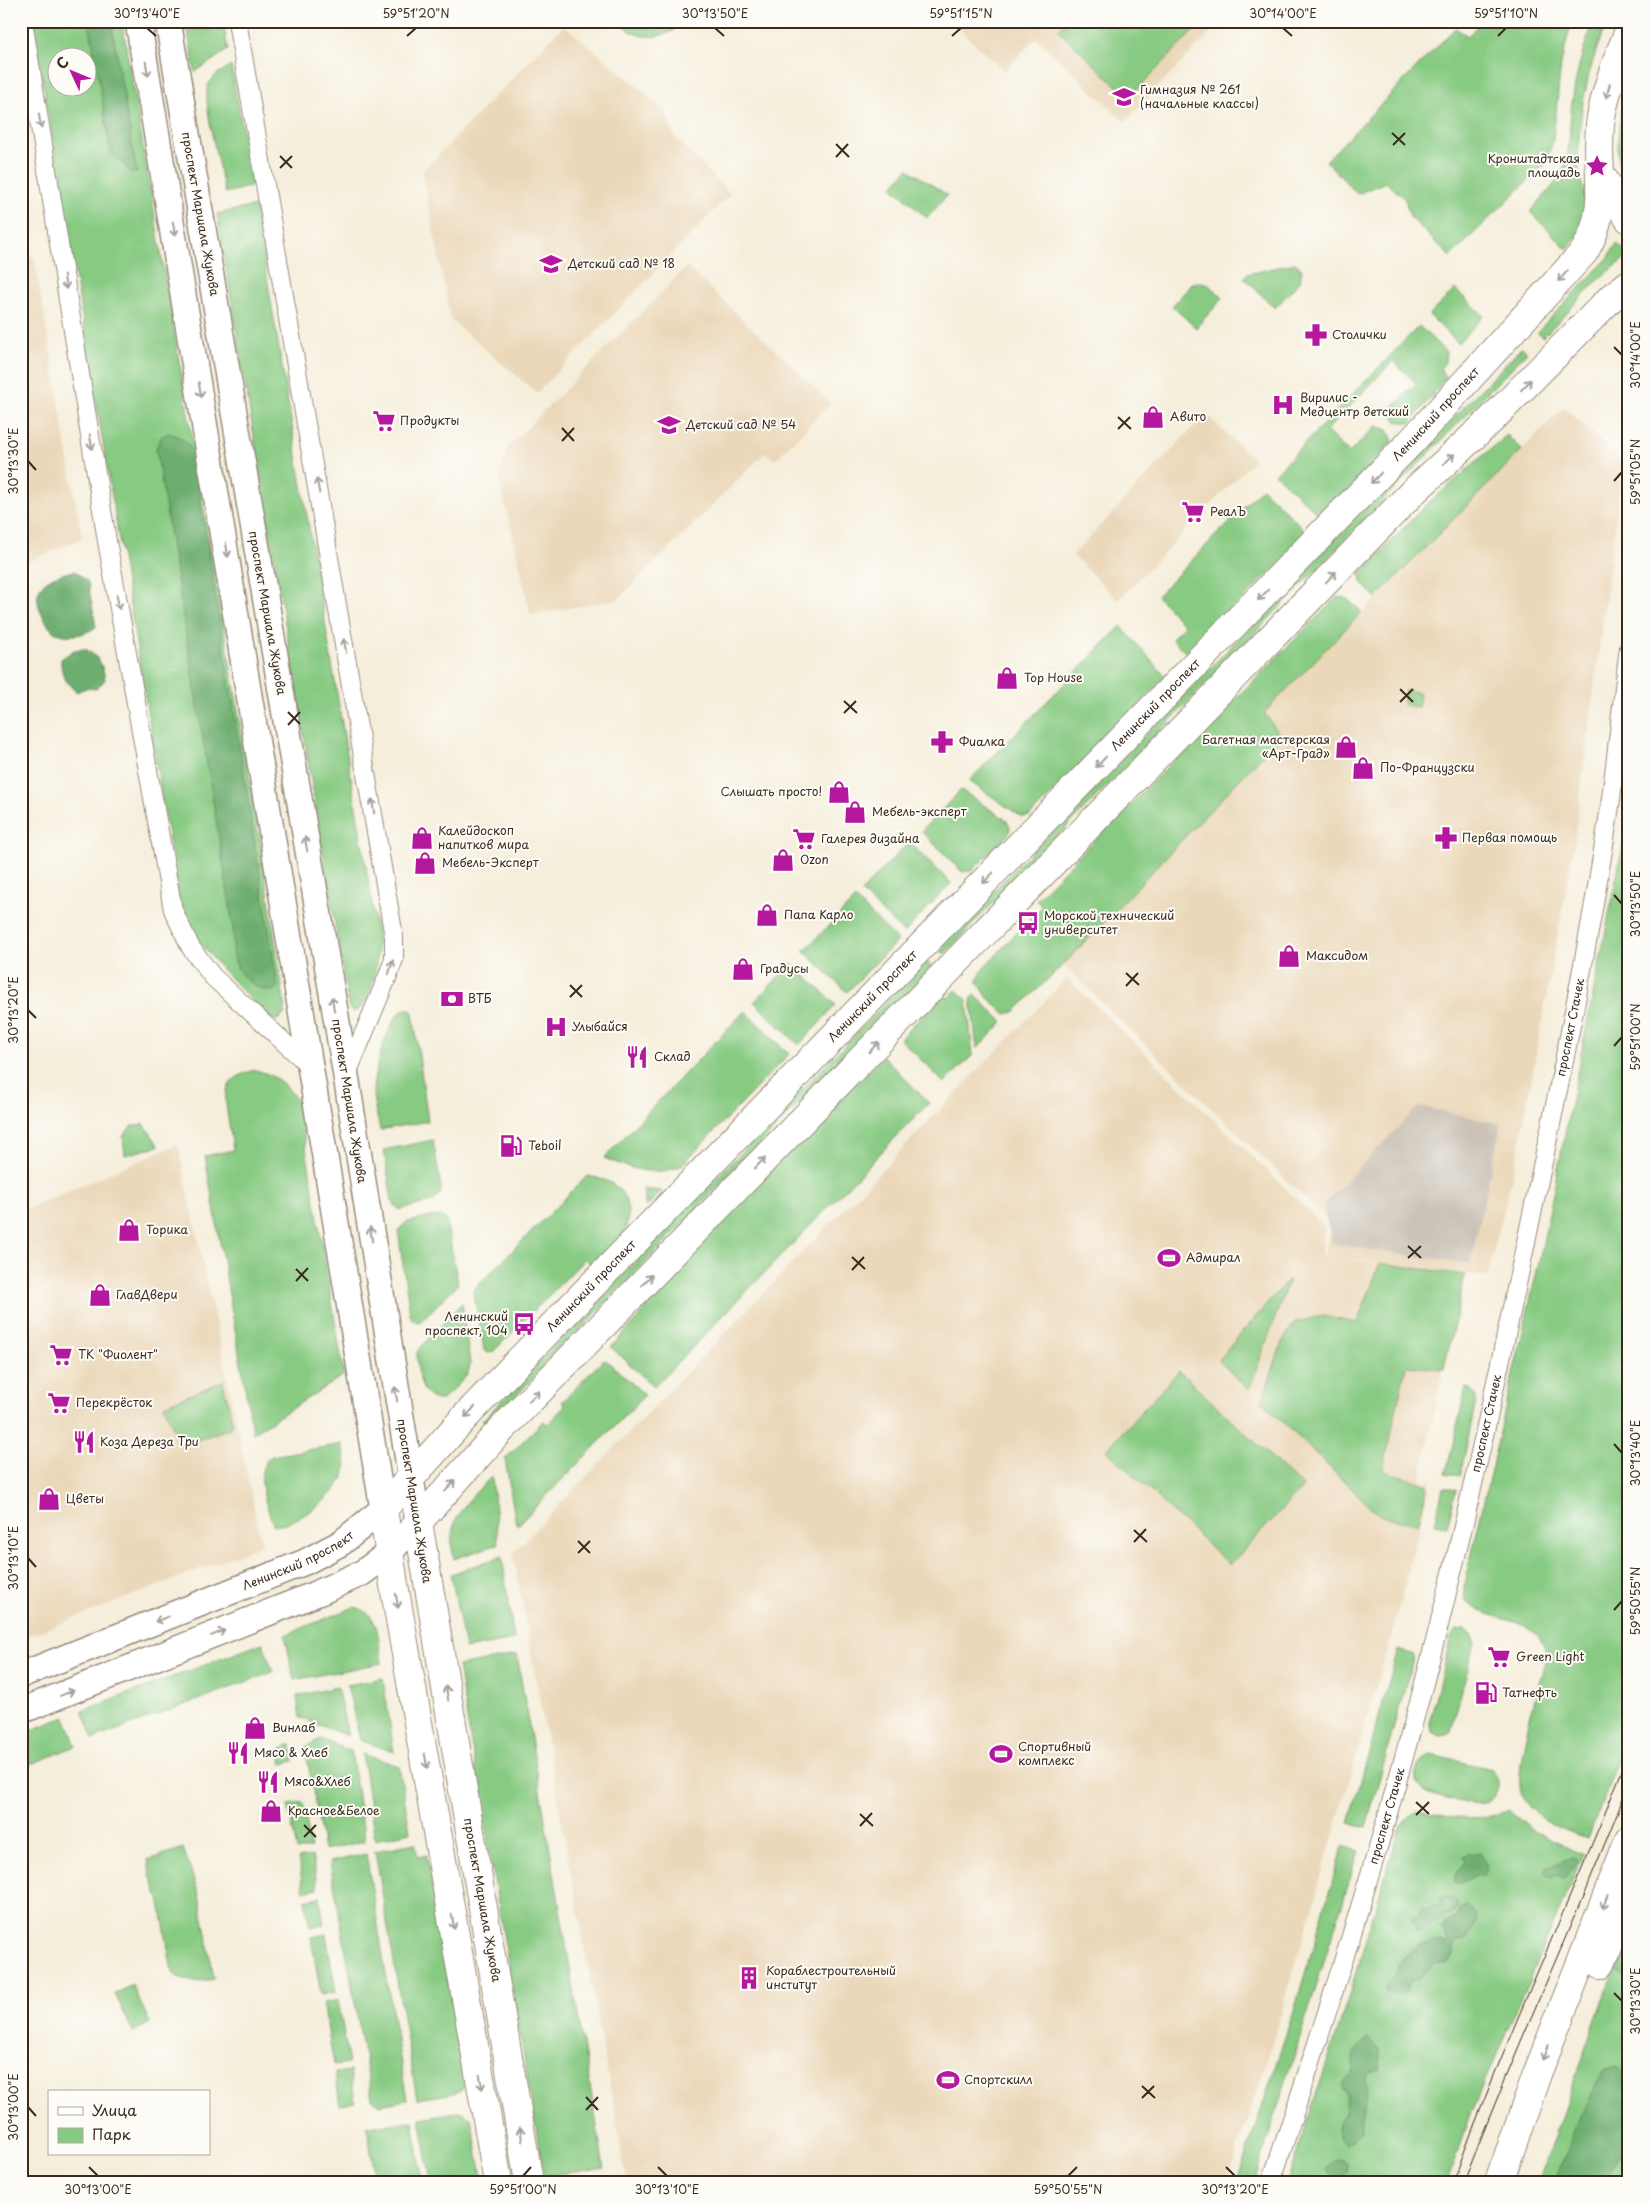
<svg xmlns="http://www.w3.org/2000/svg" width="1650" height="2203" font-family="'Playpen Sans',sans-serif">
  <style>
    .built { fill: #ebd8ba }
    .industrial { fill: #cbc3b8 }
    .green { fill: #87ca82; stroke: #617a50; fill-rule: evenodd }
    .forest { fill: #6dae70; stroke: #546c47 }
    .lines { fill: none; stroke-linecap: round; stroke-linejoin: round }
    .minor-casing { stroke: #988c7c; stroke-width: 20 }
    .secondary-casing { stroke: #988c7c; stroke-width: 28 }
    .primary-casing { stroke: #988c7c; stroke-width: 30 }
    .minor { stroke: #fff; stroke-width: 18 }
    .secondary { stroke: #fff; stroke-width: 25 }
    .primary { stroke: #fff; stroke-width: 28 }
    .tram { stroke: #3b2a1e; stroke-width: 1 }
    .oneway { stroke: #a79f9a }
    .ticks { fill: none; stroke: #3b2a1e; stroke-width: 2 }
    .labels { text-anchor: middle; stroke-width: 4; stroke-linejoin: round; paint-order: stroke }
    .poi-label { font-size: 12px; fill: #3b2a1e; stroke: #fdfcf7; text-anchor: start }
    .street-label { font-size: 12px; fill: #3b2a1e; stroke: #fdfcf7 }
    .neatline { fill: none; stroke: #3b2a1e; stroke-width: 2 }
    .ticks-label { font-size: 12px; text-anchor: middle; fill: #3b2a1e }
  </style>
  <rect width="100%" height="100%" fill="#fdfcf7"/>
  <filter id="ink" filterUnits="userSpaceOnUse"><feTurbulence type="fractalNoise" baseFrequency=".02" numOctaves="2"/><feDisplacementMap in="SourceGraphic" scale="10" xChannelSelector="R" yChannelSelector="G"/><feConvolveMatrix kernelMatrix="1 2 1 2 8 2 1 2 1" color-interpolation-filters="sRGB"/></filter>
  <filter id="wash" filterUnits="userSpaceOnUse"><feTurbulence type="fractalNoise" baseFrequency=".0096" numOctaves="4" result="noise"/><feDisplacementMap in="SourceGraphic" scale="20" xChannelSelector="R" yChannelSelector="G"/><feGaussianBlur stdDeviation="1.12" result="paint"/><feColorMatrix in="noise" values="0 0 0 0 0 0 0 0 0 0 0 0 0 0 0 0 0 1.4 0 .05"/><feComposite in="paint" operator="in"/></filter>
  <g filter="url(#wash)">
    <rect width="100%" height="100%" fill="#f5eedb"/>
    <g class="built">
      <path d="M951,21H1221L1125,122L1036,38L1004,71Z"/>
      <path d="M564,25L664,109L675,137L730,194L537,393L451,320L422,172Z"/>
      <path d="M34,255L82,538L21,565V260Z"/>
      <path d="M687,267L831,403L775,460L765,453L618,599L531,615L499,477L508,447Z"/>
      <path d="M1564,407L1623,463L1574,844L1519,1149L1487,1277L1324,1255L1331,1223L1063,965L1281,736L1264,713Z"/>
      <path d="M1206,414L1254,460L1118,600L1073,555Z"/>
      <path d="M1067,978L1325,1227L1321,1255L1463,1275L1420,1479L1431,1482L1394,1626L1276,2032L1227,2182H627L513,1553Z"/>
      <path d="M178,1144L262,1545L21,1639V1211Z"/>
    </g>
    <path class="industrial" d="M1419,1106L1501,1124L1470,1264L1332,1244L1323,1205Z"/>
    <g class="green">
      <path d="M33,21H122L263,859L285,1007L284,1015L277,1020L270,1019C237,984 199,951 180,907ZM58,58H88V88H58Z"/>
      <path d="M186,21H223L228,50L195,72Z"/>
      <path d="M619,21H676L677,22L673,31C652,40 635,39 619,21Z"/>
      <path d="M1066,21H1203L1129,98L1058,30Z"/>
      <path d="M1482,21H1572L1561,63L1553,140L1546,163L1450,257L1410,217L1405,199L1386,182L1357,194L1326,161L1455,28L1468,36Z"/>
      <path d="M1594,21H1608C1591,58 1581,100 1579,140C1578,151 1578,164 1580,175C1583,191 1589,208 1584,224C1581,234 1573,242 1567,249L1530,212C1541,199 1555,186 1563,170C1571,151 1569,130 1571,110C1575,78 1582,50 1594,21Z"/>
      <path d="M231,66L253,186L225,193C221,174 202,100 208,86C212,76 221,71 231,66Z"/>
      <path d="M1629,79V196C1610,161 1619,115 1629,79Z"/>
      <path d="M908,169L947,195L927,218L892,187Z"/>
      <path d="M255,206L378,938C377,958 375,1004 354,1012L349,1008L217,214Z"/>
      <path d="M1617,243L1629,255L1595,283L1543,337L1537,332L1608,258Z"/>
      <path d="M1295,263L1302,269L1300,281L1275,308L1244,278L1247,274Z"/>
      <path d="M1193,283H1207L1223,298L1196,328L1172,306Z"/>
      <path d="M1455,289L1484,316L1458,343L1429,315Z"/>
      <path d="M1419,326L1446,352L1445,362L1440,370L1447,377L1410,423L1396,421L1391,409L1416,383L1393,361L1326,431L1349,453L1376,426L1388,430L1393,441L1327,514L1319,515L1275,474Z"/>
      <path d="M1522,347L1527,352L944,954L938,948Z"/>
      <path d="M1507,435L1522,450L1376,598L1362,583L1360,573L1425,506Z"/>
      <path d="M1262,488L1304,529V538L1188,655L1172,639L1184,625L1157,596Z"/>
      <path d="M1337,597L1346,598L1362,612L1264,713L1281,736L1063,965L1014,1012L1006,1014L988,998L977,981L983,969L1042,906L1036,899Z"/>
      <path d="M1121,626L1166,677L1030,816L1022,817L969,781Z"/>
      <path d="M1405,690L1420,693L1418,707L1403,705Z"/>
      <path d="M961,790L1006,820C1011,826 1011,829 1007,836L972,871L962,872L921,831Z"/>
      <path d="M1629,796V1733L1588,1839C1566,1830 1532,1821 1522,1796C1512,1771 1539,1687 1546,1657C1543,1613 1489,1626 1465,1600L1464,1588L1541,1253L1624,840Z"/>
      <path d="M909,842L951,883L904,933L861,892Z"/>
      <path d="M855,899L898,940L847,992L804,951Z"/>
      <path d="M926,961L932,966L487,1426L482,1421Z"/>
      <path d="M792,963L836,1005L799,1045L754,1002Z"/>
      <path d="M956,990L967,1000L973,1055L944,1083L900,1039L943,993L948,998Z"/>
      <path d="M975,995L1003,1022L977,1049L971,999Z"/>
      <path d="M404,1009H410L413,1013L428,1121L380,1130C378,1118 373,1104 373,1092C373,1072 388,1019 404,1009Z"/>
      <path d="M745,1011L789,1054L681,1166C652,1177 632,1169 604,1158Z"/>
      <path d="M883,1056L929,1103L654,1387L611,1347L660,1294L655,1289Z"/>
      <path d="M255,1070C276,1075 290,1086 299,1106L344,1375L253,1433L205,1156L233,1150C232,1138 224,1103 226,1094C228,1079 243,1073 255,1070Z"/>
      <path d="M144,1124L159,1146L125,1155L123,1136L132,1126Z"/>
      <path d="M433,1140L441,1187V1194L432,1202L399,1210L392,1201L384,1150Z"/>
      <path d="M587,1176C610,1179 627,1188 628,1213C628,1219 627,1227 624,1232C616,1244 602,1255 592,1266L585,1259L494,1351L488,1353L484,1350L473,1290Z"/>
      <path d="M643,1189L662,1191L646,1207Z"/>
      <path d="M436,1216H441L446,1220L458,1284L421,1321L417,1322L412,1319L410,1314L398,1230L407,1222Z"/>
      <path d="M1380,1263L1465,1275L1444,1369L1406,1366L1383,1470L1428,1485L1418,1524L1389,1519L1378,1514L1262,1402L1282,1342L1295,1322L1323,1316L1357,1323Z"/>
      <path d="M1289,1279L1249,1390L1218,1360Z"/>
      <path d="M462,1303L470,1364L468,1373L461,1382L442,1400C419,1402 417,1369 417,1351Z"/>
      <path d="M603,1360L607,1361L645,1395L519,1524H516L505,1459L543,1421L548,1424L565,1406L562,1402Z"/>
      <path d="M1179,1371L1303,1487L1230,1565L1106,1450Z"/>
      <path d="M223,1381L233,1425L228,1429L180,1446L164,1405Z"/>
      <path d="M1466,1388L1470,1389L1477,1397L1460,1476L1446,1473Z"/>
      <path d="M342,1444C344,1454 348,1465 344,1475C335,1498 297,1524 274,1526C267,1507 251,1469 272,1456Z"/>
      <path d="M492,1476L498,1544L454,1559C444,1520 467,1502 492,1476Z"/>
      <path d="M1443,1487L1456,1490L1447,1527L1435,1524Z"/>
      <path d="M502,1556L514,1640L465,1649L451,1574Z"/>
      <path d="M354,1607C381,1612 378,1640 382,1663L294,1680L285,1635Z"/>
      <path d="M1465,1629L1471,1634L1475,1643L1451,1730L1446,1735L1439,1736L1432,1732L1429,1723L1451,1637L1457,1630Z"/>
      <path d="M263,1643L273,1672L93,1739L82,1711Z"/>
      <path d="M1398,1650L1414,1655L1366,1827L1349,1823Z"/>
      <path d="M517,1655L604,2168L544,2176L458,1666Z"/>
      <path d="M383,1678L394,1752L360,1740L347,1685Z"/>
      <path d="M337,1687L348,1736L300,1718L297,1696Z"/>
      <path d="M65,1717L76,1746L21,1768V1734Z"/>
      <path d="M320,1739L351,1751L365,1841L324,1850L305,1747Z"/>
      <path d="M291,1744L294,1761L282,1764L279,1750Z"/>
      <path d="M362,1754L399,1766L410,1832L375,1840Z"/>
      <path d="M1431,1755L1492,1769C1497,1776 1500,1782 1497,1790C1495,1794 1492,1800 1487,1802C1478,1807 1437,1798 1427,1793C1408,1784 1415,1762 1431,1755Z"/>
      <path d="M303,1802L311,1848L297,1851L288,1805Z"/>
      <path d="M1509,1809C1531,1834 1554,1841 1584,1854L1470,2115L1447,2182H1287L1340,2024L1400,1828L1410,1815L1418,1811C1454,1817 1475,1826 1509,1809Z"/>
      <path d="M415,1843L418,1857L427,1855L465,2082L461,2090L455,2093L417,2099L375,1851Z"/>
      <path d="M1343,1846L1359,1851L1254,2182H1237L1295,2007Z"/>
      <path d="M183,1848L199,1895L214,1979C198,1982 184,1984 172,1972L160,1902L150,1874L148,1860Z"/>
      <path d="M366,1854L407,2100L380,2105L372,2099L330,1862Z"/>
      <path d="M312,1856L318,1888L304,1891L298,1859Z"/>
      <path d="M320,1897L324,1925L310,1927L305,1900Z"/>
      <path d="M326,1934L336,1992L321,1995L311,1937Z"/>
      <path d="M1629,1936V2093L1594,2182H1538L1598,2013Z"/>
      <path d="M132,1985L150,2023L133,2032L115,1994Z"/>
      <path d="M338,2000L349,2063L334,2065L323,2003Z"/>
      <path d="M350,2071L355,2102L340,2105L335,2073Z"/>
      <path d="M457,2112H463L471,2118L483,2182H431L420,2118Z"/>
      <path d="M413,2121L423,2182H376L367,2127Z"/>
      <path d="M1629,2141V2182H1601Z"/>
    </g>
    <g class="forest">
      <path d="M89,21H111L137,173H131L111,153Z"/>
      <path d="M169,433C184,439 189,441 193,456L278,987L272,991C253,989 237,975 234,956C232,947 234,935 233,925L156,448L161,437Z"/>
      <path d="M75,571L88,582L96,627C85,635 69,638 56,633C50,630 47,623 44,618C27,588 46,576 75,571Z"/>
      <path d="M85,649C99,656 103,665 105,680L96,689L86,688L76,692C66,683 60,673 61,659L74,650Z"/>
      <path d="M1469,1853L1472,1855L1480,1853C1486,1862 1489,1866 1484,1876L1476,1875L1461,1883H1455V1875L1464,1860L1462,1856Z"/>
      <path d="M1574,1856L1578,1860L1571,1872L1564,1878L1557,1875L1550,1878L1545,1873L1546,1868Z"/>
      <path d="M1445,1896L1454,1898L1458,1905C1455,1916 1447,1914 1438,1919C1432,1922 1427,1928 1421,1932L1416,1931L1411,1919L1414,1916H1420L1419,1908L1422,1907L1428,1909L1433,1906L1440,1908L1442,1898Z"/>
      <path d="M1466,1905L1476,1915L1475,1924L1467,1939L1459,1940L1454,1945V1956L1448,1963L1433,1964L1419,1980L1414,1979L1408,1985L1409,1991L1399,1995L1387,1992L1386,1985L1395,1974L1399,1965L1405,1957L1418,1946L1439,1942L1448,1944L1442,1929L1445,1923L1457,1917L1459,1910Z"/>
      <path d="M1629,1936V1981L1616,1969Z"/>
      <path d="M1369,2039L1380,2049V2070L1372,2072L1366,2076C1369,2094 1360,2112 1362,2131L1345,2145L1337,2139L1338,2122L1345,2113L1347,2095L1343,2089V2082L1355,2070C1349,2056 1357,2047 1369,2039Z"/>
      <path d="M1617,2067L1629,2076V2141L1601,2182H1553L1563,2162L1575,2128L1602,2071Z"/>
      <path d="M1337,2159L1347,2162L1348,2171L1335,2179L1326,2169Z"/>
    </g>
  </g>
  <g filter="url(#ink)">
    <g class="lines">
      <defs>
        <g id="minor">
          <path d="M23,21L107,541L173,910L191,948L213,977L311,1067"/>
          <path d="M237,21L394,937V959L387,978L346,1076"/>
          <path id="s1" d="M1271,2182C1321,2034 1369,1886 1410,1735C1455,1572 1491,1407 1526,1242C1557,1097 1588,952 1610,806C1617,753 1622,701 1629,648"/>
        </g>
        <g id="secondary">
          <path id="s2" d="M21,1675L305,1562L341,1543L383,1509L138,21"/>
          <path d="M21,1711L318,1593L362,1573L389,1553L418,1522L346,1076L168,21"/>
        </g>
        <g id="primary">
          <path d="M1601,175L1629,219"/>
          <path d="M1600,1965L1629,1897"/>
          <path id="s3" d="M498,2182L394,1585L383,1509L465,1417L540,1339L1410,443L1584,252C1613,204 1593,168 1601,118C1606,88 1617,59 1629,31"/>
          <path d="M529,2182L418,1522L500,1431L1413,492L1491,420L1612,297L1629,284"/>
          <path d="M1499,2182L1537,2074L1629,1840"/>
        </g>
      </defs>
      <use href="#minor" class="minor-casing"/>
      <use href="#secondary" class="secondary-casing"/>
      <use href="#primary" class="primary-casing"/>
      <use href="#minor" class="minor"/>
      <use href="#secondary" class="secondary"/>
      <use href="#primary" class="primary"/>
      <g class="tram">
        <path d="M1453,2182C1505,2037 1573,1897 1629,1753"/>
        <path d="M1464,2182C1515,2047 1577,1918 1629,1783"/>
      </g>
    </g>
    <defs><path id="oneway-shaft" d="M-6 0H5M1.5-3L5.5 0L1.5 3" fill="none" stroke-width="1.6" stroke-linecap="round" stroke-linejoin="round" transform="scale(1.25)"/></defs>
    <g class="oneway">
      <use href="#oneway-shaft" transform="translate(147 69) rotate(80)"/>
      <use href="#oneway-shaft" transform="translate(1608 91) rotate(104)"/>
      <use href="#oneway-shaft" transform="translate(40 121) rotate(81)"/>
      <use href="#oneway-shaft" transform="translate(174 229) rotate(81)"/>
      <use href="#oneway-shaft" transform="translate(1563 276) rotate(132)"/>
      <use href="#oneway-shaft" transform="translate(65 282) rotate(81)"/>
      <use href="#oneway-shaft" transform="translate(1526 385) rotate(-46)"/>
      <use href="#oneway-shaft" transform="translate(200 390) rotate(81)"/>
      <use href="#oneway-shaft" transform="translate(91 442) rotate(81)"/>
      <use href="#oneway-shaft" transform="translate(1449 459) rotate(-43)"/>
      <use href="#oneway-shaft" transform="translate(1376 478) rotate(134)"/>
      <use href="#oneway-shaft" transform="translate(318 486) rotate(-100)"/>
      <use href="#oneway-shaft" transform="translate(227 550) rotate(81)"/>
      <use href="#oneway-shaft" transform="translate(1331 577) rotate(-46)"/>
      <use href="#oneway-shaft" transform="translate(1263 595) rotate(134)"/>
      <use href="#oneway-shaft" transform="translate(118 602) rotate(80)"/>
      <use href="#oneway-shaft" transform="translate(345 646) rotate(-100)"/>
      <use href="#oneway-shaft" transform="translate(1101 762) rotate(134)"/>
      <use href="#oneway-shaft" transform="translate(373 806) rotate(-99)"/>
      <use href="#oneway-shaft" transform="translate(306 844) rotate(-100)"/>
      <use href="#oneway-shaft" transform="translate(988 878) rotate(134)"/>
      <use href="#oneway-shaft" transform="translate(391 967) rotate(-73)"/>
      <use href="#oneway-shaft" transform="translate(333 1004) rotate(-100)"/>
      <use href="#oneway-shaft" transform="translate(874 1047) rotate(-46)"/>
      <use href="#oneway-shaft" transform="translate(760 1163) rotate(-46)"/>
      <use href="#oneway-shaft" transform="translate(371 1234) rotate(-99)"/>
      <use href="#oneway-shaft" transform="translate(647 1280) rotate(-46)"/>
      <use href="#oneway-shaft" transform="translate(396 1394) rotate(-99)"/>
      <use href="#oneway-shaft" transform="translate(534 1396) rotate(-46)"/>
      <use href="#oneway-shaft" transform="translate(470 1412) rotate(134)"/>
      <use href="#oneway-shaft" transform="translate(450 1486) rotate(-48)"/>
      <use href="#oneway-shaft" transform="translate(397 1601) rotate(80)"/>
      <use href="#oneway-shaft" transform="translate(162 1619) rotate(158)"/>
      <use href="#oneway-shaft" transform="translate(218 1633) rotate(-22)"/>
      <use href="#oneway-shaft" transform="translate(67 1693) rotate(-22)"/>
      <use href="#oneway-shaft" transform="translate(447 1693) rotate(-100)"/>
      <use href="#oneway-shaft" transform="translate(426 1761) rotate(80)"/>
      <use href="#oneway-shaft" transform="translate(1605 1902) rotate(111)"/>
      <use href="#oneway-shaft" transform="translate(453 1922) rotate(80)"/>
      <use href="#oneway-shaft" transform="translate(1545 2053) rotate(111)"/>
      <use href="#oneway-shaft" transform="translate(481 2082) rotate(80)"/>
      <use href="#oneway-shaft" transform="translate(521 2134) rotate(-99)"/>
    </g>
  </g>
  <path class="ticks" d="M147,28L156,36M715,28L724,36M1283,28L1292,36M407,36L416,28M952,36L961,28M1498,36L1506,28M1392,133L1405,145M836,144L849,157M1393,145L1405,133M280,156L292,168M836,157L848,144M280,168L292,156M1614,347L1622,355M1118,417L1131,429M562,428L574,441M1118,429L1130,417M562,441L574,428M28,461L36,470M1614,481L1622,472M1400,689L1413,702M844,701L857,713M1400,702L1413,689M288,712L300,724M844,713L856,701M288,725L300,712M1614,895L1622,904M1126,973L1139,985M570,985L582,997M1126,986L1138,973M570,997L582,985M28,1010L36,1018M1614,1046L1622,1037M1408,1246L1421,1258M852,1257L865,1269M1408,1258L1421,1246M296,1269L308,1281M852,1270L864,1257M296,1281L308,1268M1614,1444L1622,1453M1134,1530L1147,1542M578,1541L590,1553M1134,1542L1146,1529M578,1553L590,1541M28,1558L36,1567M1614,1610L1622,1601M1416,1802L1429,1814M860,1814L873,1826M1416,1815L1429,1802M304,1825L316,1837M860,1826L872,1813M304,1837L316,1825M1614,1993L1622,2001M1142,2086L1155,2098M586,2097L598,2110M1142,2098L1154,2086M28,2107L36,2116M586,2110L598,2097M89,2167L98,2176M658,2167L667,2176M1226,2167L1235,2176M523,2176L531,2167M1068,2176L1077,2167"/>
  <defs>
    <symbol id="school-bare" viewBox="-9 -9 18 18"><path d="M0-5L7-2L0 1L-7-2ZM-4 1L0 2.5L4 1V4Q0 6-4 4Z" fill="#b5179e" stroke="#fdfcf7" stroke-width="2.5" paint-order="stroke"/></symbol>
    <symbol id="sight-bare" viewBox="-9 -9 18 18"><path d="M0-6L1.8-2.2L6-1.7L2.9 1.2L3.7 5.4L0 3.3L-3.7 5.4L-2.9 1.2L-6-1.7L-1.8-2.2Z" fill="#b5179e" stroke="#fdfcf7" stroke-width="2.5" paint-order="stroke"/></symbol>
    <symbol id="pharmacy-bare" viewBox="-9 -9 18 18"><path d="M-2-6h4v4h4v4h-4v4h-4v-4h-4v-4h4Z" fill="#b5179e" stroke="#fdfcf7" stroke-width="2.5" paint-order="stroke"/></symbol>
    <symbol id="hospital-bare" viewBox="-9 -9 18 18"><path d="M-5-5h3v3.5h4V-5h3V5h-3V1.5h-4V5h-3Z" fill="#b5179e" stroke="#fdfcf7" stroke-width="2.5" paint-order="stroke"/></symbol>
    <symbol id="shop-bare" viewBox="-9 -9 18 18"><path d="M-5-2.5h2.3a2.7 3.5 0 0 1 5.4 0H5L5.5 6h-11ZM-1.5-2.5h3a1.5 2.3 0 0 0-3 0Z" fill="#b5179e" stroke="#fdfcf7" stroke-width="2.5" paint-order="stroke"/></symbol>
    <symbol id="supermarket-bare" viewBox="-9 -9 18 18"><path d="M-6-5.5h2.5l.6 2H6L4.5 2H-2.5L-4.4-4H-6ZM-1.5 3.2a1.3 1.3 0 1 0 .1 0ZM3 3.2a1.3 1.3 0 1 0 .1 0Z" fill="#b5179e" stroke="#fdfcf7" stroke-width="2.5" paint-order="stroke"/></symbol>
    <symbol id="bus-bare" viewBox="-9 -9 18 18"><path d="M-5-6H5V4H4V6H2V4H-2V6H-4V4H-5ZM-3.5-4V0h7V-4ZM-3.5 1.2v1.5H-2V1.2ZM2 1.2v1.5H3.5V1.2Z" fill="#b5179e" stroke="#fdfcf7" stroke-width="2.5" paint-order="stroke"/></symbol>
    <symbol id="bank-bare" viewBox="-9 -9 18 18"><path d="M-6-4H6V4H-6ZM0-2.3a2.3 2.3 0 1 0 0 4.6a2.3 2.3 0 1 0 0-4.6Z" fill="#b5179e" stroke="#fdfcf7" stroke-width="2.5" paint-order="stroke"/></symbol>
    <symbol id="restaurant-bare" viewBox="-9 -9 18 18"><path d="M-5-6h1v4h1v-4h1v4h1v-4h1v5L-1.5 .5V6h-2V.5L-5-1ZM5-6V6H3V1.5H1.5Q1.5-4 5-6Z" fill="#b5179e" stroke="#fdfcf7" stroke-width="2.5" paint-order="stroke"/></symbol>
    <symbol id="fuel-bare" viewBox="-9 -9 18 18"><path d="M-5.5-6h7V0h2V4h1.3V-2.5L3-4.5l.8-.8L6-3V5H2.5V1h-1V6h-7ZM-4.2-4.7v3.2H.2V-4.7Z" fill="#b5179e" stroke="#fdfcf7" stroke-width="2.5" paint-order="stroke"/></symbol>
    <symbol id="stadium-bare" viewBox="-9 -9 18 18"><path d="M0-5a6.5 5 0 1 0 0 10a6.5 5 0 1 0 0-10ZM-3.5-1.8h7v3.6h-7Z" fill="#b5179e" stroke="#fdfcf7" stroke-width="2.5" paint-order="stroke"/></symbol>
    <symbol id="building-bare" viewBox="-9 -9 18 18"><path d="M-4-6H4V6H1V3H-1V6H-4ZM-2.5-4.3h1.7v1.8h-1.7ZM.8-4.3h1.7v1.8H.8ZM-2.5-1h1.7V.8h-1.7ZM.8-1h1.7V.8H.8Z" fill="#b5179e" stroke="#fdfcf7" stroke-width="2.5" paint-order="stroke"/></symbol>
  </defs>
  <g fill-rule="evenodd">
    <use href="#school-bare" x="1108" y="81" width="32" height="32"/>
    <use href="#sight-bare" x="1581" y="150" width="32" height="32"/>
    <use href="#school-bare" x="535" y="248" width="32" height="32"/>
    <use href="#pharmacy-bare" x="1300" y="319" width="32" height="32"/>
    <use href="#hospital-bare" x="1267" y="389" width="32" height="32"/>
    <use href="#shop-bare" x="1137" y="401" width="32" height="32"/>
    <use href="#supermarket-bare" x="368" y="405" width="32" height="32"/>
    <use href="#school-bare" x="653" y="409" width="32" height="32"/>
    <use href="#supermarket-bare" x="1177" y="496" width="32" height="32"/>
    <use href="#shop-bare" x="991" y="662" width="32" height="32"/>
    <use href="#pharmacy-bare" x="926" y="726" width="32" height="32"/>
    <use href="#shop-bare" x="1330" y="731" width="32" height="32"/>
    <use href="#shop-bare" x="1347" y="752" width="32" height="32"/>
    <use href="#shop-bare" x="823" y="776" width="32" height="32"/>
    <use href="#shop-bare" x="839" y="796" width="32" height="32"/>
    <use href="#shop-bare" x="406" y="822" width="32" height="32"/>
    <use href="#pharmacy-bare" x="1430" y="822" width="32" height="32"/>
    <use href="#supermarket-bare" x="788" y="823" width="32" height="32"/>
    <use href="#shop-bare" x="767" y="844" width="32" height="32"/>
    <use href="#shop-bare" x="409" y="847" width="32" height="32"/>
    <use href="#shop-bare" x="751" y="899" width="32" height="32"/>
    <use href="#bus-bare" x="1012" y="907" width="32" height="32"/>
    <use href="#shop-bare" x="1273" y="940" width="32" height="32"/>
    <use href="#shop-bare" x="727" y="953" width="32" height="32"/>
    <use href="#bank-bare" x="436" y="983" width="32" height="32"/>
    <use href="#hospital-bare" x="540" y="1011" width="32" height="32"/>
    <use href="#restaurant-bare" x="621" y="1041" width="32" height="32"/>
    <use href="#fuel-bare" x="495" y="1130" width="32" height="32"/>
    <use href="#shop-bare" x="113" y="1214" width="32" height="32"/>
    <use href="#stadium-bare" x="1153" y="1242" width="32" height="32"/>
    <use href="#shop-bare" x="84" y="1279" width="32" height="32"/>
    <use href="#bus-bare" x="508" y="1308" width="32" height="32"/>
    <use href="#supermarket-bare" x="45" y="1339" width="32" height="32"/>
    <use href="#supermarket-bare" x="43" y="1387" width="32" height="32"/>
    <use href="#restaurant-bare" x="68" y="1426" width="32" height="32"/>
    <use href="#shop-bare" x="33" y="1483" width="32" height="32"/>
    <use href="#supermarket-bare" x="1483" y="1641" width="32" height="32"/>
    <use href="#fuel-bare" x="1470" y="1677" width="32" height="32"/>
    <use href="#shop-bare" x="239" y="1712" width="32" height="32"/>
    <use href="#restaurant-bare" x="222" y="1737" width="32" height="32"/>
    <use href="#stadium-bare" x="985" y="1738" width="32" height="32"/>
    <use href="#restaurant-bare" x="252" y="1766" width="32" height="32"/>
    <use href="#shop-bare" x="255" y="1795" width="32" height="32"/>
    <use href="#building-bare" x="733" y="1962" width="32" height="32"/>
    <use href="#stadium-bare" x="932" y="2064" width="32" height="32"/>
  </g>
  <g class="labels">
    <g class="poi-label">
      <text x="1140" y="94">Гимназия № 261<tspan x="1140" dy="14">(начальные классы)</tspan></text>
      <text x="1580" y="163" text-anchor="end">Кронштадтская<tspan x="1580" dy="14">площадь</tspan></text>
      <text x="568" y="268">Детский сад № 18</text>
      <text x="1332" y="339">Столички</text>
      <text x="1300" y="402">Вирилис -<tspan x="1300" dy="14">Медцентр детский</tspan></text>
      <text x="1170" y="421">Авито</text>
      <text x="400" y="425">Продукты</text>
      <text x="686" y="429">Детский сад № 54</text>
      <text x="1210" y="516">РеалЪ</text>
      <text x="1024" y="682">Top House</text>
      <text x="1330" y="744" text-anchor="end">Багетная мастерская<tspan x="1330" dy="14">«Арт-Град»</tspan></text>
      <text x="959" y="746">Фиалка</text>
      <text x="1380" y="772">По-Французски</text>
      <text x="822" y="796" text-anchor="end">Слышать просто!</text>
      <text x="872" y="816">Мебель-эксперт</text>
      <text x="438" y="835">Калейдоскоп<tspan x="438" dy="14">напитков мира</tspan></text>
      <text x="1462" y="842">Первая помощь</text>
      <text x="821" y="843">Галерея дизайна</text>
      <text x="800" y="864">Ozon</text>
      <text x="442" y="867">Мебель-Эксперт</text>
      <text x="784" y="919">Папа Карло</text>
      <text x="1044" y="920">Морской технический<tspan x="1044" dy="14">университет</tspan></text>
      <text x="1306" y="960">Максидом</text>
      <text x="760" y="973">Градусы</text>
      <text x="468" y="1003">ВТБ</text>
      <text x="572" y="1031">Улыбайся</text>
      <text x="654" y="1061">Склад</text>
      <text x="528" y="1150">Teboil</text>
      <text x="146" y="1234">Торика</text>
      <text x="1186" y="1262">Адмирал</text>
      <text x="116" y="1299">ГлавДвери</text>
      <text x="508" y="1321" text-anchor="end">Ленинский<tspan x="508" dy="14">проспект, 104</tspan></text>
      <text x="78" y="1359">ТК "Фиолент"</text>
      <text x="76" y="1407">Перекрёсток</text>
      <text x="100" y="1446">Коза Дереза Три</text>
      <text x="66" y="1503">Цветы</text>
      <text x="1516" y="1661">Green Light</text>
      <text x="1502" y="1697">Татнефть</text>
      <text x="272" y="1732">Винлаб</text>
      <text x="1018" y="1751">Спортивный<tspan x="1018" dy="14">комплекс</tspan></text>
      <text x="254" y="1757">Мясо &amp; Хлеб</text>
      <text x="284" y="1786">Мясо&amp;Хлеб</text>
      <text x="288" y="1815">Красное&amp;Белое</text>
      <text x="766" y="1975">Кораблестроительный<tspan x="766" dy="14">институт</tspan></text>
      <text x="964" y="2084">Спортскилл</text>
    </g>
    <g class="street-label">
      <text transform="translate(200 214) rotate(80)" y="4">проспект Маршала Жукова</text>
      <text dy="4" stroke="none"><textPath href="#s3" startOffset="2202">Ленинский проспект</textPath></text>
      <text transform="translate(267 613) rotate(80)" y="4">проспект Маршала Жукова</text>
      <text dy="4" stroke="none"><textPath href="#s3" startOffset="1798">Ленинский проспект</textPath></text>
      <text dy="4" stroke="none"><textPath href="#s3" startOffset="1392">Ленинский проспект</textPath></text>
      <text dy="4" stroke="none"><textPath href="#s1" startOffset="1194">проспект Стачек</textPath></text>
      <text transform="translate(349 1101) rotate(81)" y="4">проспект Маршала Жукова</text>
      <text dy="4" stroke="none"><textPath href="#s3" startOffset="988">Ленинский проспект</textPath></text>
      <text dy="4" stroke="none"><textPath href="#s1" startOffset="789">проспект Стачек</textPath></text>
      <text transform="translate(414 1501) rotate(81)" y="4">проспект Маршала Жукова</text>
      <text dy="4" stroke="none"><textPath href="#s2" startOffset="300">Ленинский проспект</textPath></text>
      <text dy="4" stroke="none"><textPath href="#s1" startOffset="384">проспект Стачек</textPath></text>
      <text transform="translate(482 1900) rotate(80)" y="4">проспект Маршала Жукова</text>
    </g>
  </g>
  <rect width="1650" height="2203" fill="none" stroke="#fdfcf7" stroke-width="55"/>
  <rect x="48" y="2090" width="162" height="65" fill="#fdfcf7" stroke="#afa8a0"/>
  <rect x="58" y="2107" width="25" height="8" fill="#ffffff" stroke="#afa8a0"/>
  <text x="92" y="2116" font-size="15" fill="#3b2a1e">Улица</text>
  <rect x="58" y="2128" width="25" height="15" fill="#87ca82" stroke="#afa8a0"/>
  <text x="92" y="2140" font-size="15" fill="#3b2a1e">Парк</text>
  <g transform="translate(72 72) rotate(314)"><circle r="24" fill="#fdfcf7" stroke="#afa8a0"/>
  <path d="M0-4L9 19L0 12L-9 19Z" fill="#b5179e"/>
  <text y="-8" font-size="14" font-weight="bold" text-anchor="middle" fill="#3b2a1e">С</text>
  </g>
  <rect x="28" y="28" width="1594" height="2148" class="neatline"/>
  <g class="ticks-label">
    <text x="147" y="18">30°13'40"E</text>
    <text x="416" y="18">59°51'20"N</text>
    <text x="715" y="18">30°13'50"E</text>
    <text x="961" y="18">59°51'15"N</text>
    <text x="1283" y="18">30°14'00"E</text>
    <text x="1506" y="18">59°51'10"N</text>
    <text transform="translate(1636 355) rotate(-90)" y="4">30°14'00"E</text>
    <text transform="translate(14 461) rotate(-90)" y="4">30°13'30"E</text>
    <text transform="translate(1636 472) rotate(-90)" y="4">59°51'05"N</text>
    <text transform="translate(1636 904) rotate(-90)" y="4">30°13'50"E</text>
    <text transform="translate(14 1010) rotate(-90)" y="4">30°13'20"E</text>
    <text transform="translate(1636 1037) rotate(-90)" y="4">59°51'00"N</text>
    <text transform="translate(1636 1453) rotate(-90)" y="4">30°13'40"E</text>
    <text transform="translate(14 1558) rotate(-90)" y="4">30°13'10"E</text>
    <text transform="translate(1636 1601) rotate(-90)" y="4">59°50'55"N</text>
    <text transform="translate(1636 2001) rotate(-90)" y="4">30°13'30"E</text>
    <text transform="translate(14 2107) rotate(-90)" y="4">30°13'00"E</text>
    <text x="98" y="2194">30°13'00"E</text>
    <text x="523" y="2194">59°51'00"N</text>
    <text x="667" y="2194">30°13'10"E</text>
    <text x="1068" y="2194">59°50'55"N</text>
    <text x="1235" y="2194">30°13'20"E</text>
  </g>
</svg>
